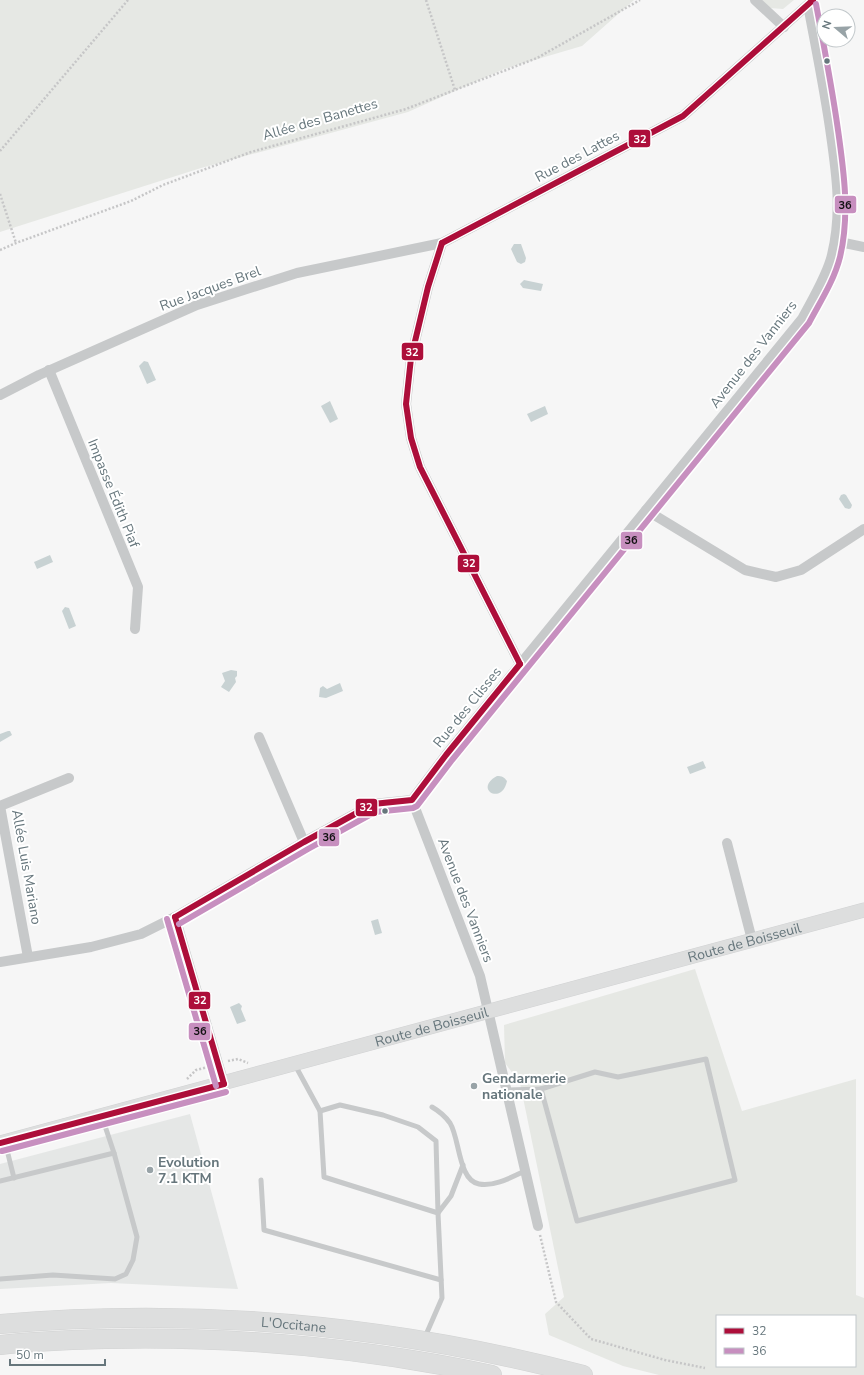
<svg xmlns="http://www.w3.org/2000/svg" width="864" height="1375" font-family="'Nunito Sans',sans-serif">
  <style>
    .built { fill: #e5e7e6 }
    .green { fill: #e6e8e4; fill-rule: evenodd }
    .water { fill: #c8d2d3 }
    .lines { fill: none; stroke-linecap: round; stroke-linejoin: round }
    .secondary-casing { stroke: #d1d2d3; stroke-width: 15 }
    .highway-casing { stroke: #d1d2d2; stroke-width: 20 }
    .path { stroke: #c6c6c7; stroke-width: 2.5; stroke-dasharray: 2 2; stroke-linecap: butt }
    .lane { stroke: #c7c9ca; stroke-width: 5 }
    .street { stroke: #c7c9ca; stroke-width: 10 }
    .secondary { stroke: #dddede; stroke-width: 14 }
    .highway { stroke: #dddede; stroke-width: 19 }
    .bus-1-casing { stroke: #fff; stroke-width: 9 }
    .bus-2-casing { stroke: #fff; stroke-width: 9 }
    .bus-1 { stroke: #ad0e3a; stroke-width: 6 }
    .bus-2 { stroke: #c78fbf; stroke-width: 6 }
    .bus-dot { fill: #66767c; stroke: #fff; stroke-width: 1.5 }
    .poi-dot { fill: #98a3a7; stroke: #fff; stroke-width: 1.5 }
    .labels { text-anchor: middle; stroke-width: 4; stroke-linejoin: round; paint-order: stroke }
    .street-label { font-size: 14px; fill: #66767c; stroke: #fff }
    .poi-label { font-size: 14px; font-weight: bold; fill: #66767c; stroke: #fff; text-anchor: start }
    .line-badge { stroke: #fff; stroke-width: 1.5 }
    .badge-label { font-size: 11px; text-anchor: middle; font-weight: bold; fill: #fff }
    .pale-badge-label { font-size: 11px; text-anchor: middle; font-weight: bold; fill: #111 }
  </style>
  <rect width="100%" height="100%" fill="#f6f6f6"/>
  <path class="built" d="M190,1114L238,1289L111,1283L0,1289V1164Z"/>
  <g class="green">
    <path d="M0,0H634L582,46L504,69L408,112L201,168L0,232Z"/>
    <path d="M762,0H794L783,9L770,8Z"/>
    <path d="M695,969L742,1111L856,1079V1295L864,1298V1375H659L623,1366L549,1335L545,1314L564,1297L520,1083L505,1063L504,1025ZM717,1316H855V1366H717Z"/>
  </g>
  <g class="water">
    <path d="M514,244H521L526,258L525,262L521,264L517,262L511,249Z"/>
    <path d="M524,280L543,284L541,291L523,288L520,284Z"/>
    <path d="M144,361L148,362L156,380L147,384L139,366Z"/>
    <path d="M330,401L338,419L330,423L321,406Z"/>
    <path d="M545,406L548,414L531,422L527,414Z"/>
    <path d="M844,494L846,495L852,505L851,508L849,509L845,508L839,499L841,495Z"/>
    <path d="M50,555L53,562L37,569L34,562Z"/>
    <path d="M65,607L69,608L76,626L69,629L62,611Z"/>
    <path d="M231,670L237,671V676L235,678L236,682L229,692L221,687L225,681L222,673Z"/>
    <path d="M340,683L343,691L326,698L319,697L320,688L323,686L327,689Z"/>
    <path d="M8,731H10L12,735L0,742V734Z"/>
    <path d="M703,761L706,768L690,774L687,767Z"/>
    <path d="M497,776C502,776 504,777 507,781C502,806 473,789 497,776Z"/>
    <path d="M378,919L382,933L375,935L371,921Z"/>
    <path d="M239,1003L242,1006L241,1009L246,1021L237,1024L230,1007Z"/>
  </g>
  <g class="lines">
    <defs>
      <g id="secondary">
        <path id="s1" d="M0,1143L864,910"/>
      </g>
      <g id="highway">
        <path id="s2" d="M0,1324C196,1307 393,1325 583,1375"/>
        <path d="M0,1345C35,1341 71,1340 106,1339C235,1336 365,1348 492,1375"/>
      </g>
    </defs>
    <use href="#secondary" class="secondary-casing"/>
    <use href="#highway" class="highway-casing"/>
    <g class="path">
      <path d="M426,0L455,90"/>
      <path d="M0,151L128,0"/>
      <path d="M0,194L16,243"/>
      <path d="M0,250L16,243L131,201L163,185L251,152L406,109L537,58L640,0"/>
      <path d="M228,1061L238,1059L248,1063"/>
      <path d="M187,1079L196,1070L208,1067"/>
      <path d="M540,1235L556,1302L591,1339L665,1360L705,1368"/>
    </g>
    <g class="lane">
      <path d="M706,1059L735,1180L577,1221L541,1089L595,1072L618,1077Z"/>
      <path d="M295,1065L320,1111L324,1177L438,1213L442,1298L425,1337"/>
      <path d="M507,1090L541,1089"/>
      <path d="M432,1107C439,1111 445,1116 450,1123C460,1139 458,1180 479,1184C494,1187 512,1177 525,1171"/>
      <path d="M320,1111L340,1105L383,1115L418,1127L436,1141L438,1213L451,1196L463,1165"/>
      <path d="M5,1142L14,1178"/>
      <path d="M261,1180L264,1230L441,1280"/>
      <path d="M0,1181L114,1153"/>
      <path d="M0,1279L53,1275L115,1279L126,1274L133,1260L137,1237L114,1153L102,1117"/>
    </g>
    <g class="street">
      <path d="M755,0L784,27"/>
      <path d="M835,241L864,247"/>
      <path d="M442,243L428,287L411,358L406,404L411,438L420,467L520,664"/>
      <path d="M49,370L138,587L135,629"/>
      <path d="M0,395L39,375L197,305L297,273L442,243L683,116L813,0"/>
      <path d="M646,510L745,570L776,577L801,570L864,529"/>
      <path d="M259,737L304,842"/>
      <path d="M412,800L480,976L538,1226"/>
      <path d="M727,843L752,940"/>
      <path d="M175,917L224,1084"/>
      <path d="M28,957L0,806L69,778"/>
      <path d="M0,962L91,947L141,934L175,917L304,842L373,804L412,800L446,755L802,319C812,300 827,276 832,255C842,213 837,177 831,135C825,91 816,48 808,5"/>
    </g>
    <use href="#secondary" class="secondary"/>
    <use href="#highway" class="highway"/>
    <defs>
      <g id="bus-1">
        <path d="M442,243L428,287L411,358L406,404L411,438L420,467L520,664"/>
        <path d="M442,243L683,116L813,0"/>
        <path d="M175,917L304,842L373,804L412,800L446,755L520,664"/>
        <path d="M175,917L224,1084"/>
        <path d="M0,1143L224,1084"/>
      </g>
      <g id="bus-2">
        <path d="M167,919L216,1086"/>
        <path d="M179,924L308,849L375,812L413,808L417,806L452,760L809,323C820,302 834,281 840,257C850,215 844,172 838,130C832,87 824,46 816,4"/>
        <path d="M2,1151L226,1092"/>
      </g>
    </defs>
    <use href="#bus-1" class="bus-1-casing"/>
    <use href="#bus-2" class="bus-2-casing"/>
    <use href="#bus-1" class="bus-1"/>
    <use href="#bus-2" class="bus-2"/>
  </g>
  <g class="bus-dot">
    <circle cx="827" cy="61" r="3.5"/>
    <circle cx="385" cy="811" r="3.5"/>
  </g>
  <g class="poi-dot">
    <circle cx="474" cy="1086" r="4"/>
    <circle cx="150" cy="1170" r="4"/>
  </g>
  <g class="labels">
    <g class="street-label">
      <text transform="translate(320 119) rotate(-16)" y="5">Allée des Banettes</text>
      <text transform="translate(577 156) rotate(-28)" y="5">Rue des Lattes</text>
      <text transform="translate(210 288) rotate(-20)" y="5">Rue Jacques Brel</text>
      <text transform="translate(753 354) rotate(-52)" y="5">Avenue des Vanniers</text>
      <text transform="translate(114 493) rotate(68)" y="5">Impasse Édith Piaf</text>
      <text transform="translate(467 707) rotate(-51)" y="5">Rue des Clisses</text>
      <text transform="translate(27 867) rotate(80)" y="5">Allée Luis Mariano</text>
      <text transform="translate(466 900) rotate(69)" y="5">Avenue des Vanniers</text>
      <text dy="5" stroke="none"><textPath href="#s1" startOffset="771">Route de Boisseuil</textPath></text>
      <text dy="5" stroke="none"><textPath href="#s1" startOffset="447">Route de Boisseuil</textPath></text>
      <text dy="5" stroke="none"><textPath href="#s2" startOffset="294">L'Occitane</textPath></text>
    </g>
    <g class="poi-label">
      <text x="482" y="1083">Gendarmerie<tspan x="482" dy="16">nationale</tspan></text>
      <text x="158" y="1167">Evolution<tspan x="158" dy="16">7.1 KTM</tspan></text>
    </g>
  </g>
  <g class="line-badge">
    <rect x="628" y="129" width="23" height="19" rx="4" fill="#ad0e3a"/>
    <rect x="834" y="195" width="23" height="19" rx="4" fill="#c78fbf"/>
    <rect x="401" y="342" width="23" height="19" rx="4" fill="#ad0e3a"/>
    <rect x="620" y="531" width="23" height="19" rx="4" fill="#c78fbf"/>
    <rect x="457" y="554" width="23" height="19" rx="4" fill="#ad0e3a"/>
    <rect x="355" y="798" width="23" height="19" rx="4" fill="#ad0e3a"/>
    <rect x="318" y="828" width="22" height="19" rx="4" fill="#c78fbf"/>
    <rect x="188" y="991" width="23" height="19" rx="4" fill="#ad0e3a"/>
    <rect x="188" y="1022" width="23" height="19" rx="4" fill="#c78fbf"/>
  </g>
  <g class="badge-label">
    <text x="640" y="143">32</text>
    <text x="412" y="356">32</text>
    <text x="469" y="567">32</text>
    <text x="366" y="811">32</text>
    <text x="200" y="1004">32</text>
  </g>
  <g class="pale-badge-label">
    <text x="845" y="209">36</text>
    <text x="631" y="544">36</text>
    <text x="329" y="841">36</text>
    <text x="200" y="1035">36</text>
  </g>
  <rect x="716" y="1315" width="140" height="52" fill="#ffffff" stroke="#c2c8cb"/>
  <rect x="724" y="1328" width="20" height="6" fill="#ad0e3a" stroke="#c2c8cb"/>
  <text x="752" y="1335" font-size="12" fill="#66767c">32</text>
  <rect x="724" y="1348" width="20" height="6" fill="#c78fbf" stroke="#c2c8cb"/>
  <text x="752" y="1355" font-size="12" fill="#66767c">36</text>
  <g transform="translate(836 28) rotate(289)"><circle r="19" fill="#ffffff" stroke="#c2c8cb"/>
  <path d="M0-3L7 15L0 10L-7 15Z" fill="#98a3a7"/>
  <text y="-6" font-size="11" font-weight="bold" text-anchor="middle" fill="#66767c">N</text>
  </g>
  <path d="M10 1359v6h95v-6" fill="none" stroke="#66767c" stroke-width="2"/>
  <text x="16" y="1359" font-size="12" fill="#66767c" stroke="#ffffff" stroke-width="3" paint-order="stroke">50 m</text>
</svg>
